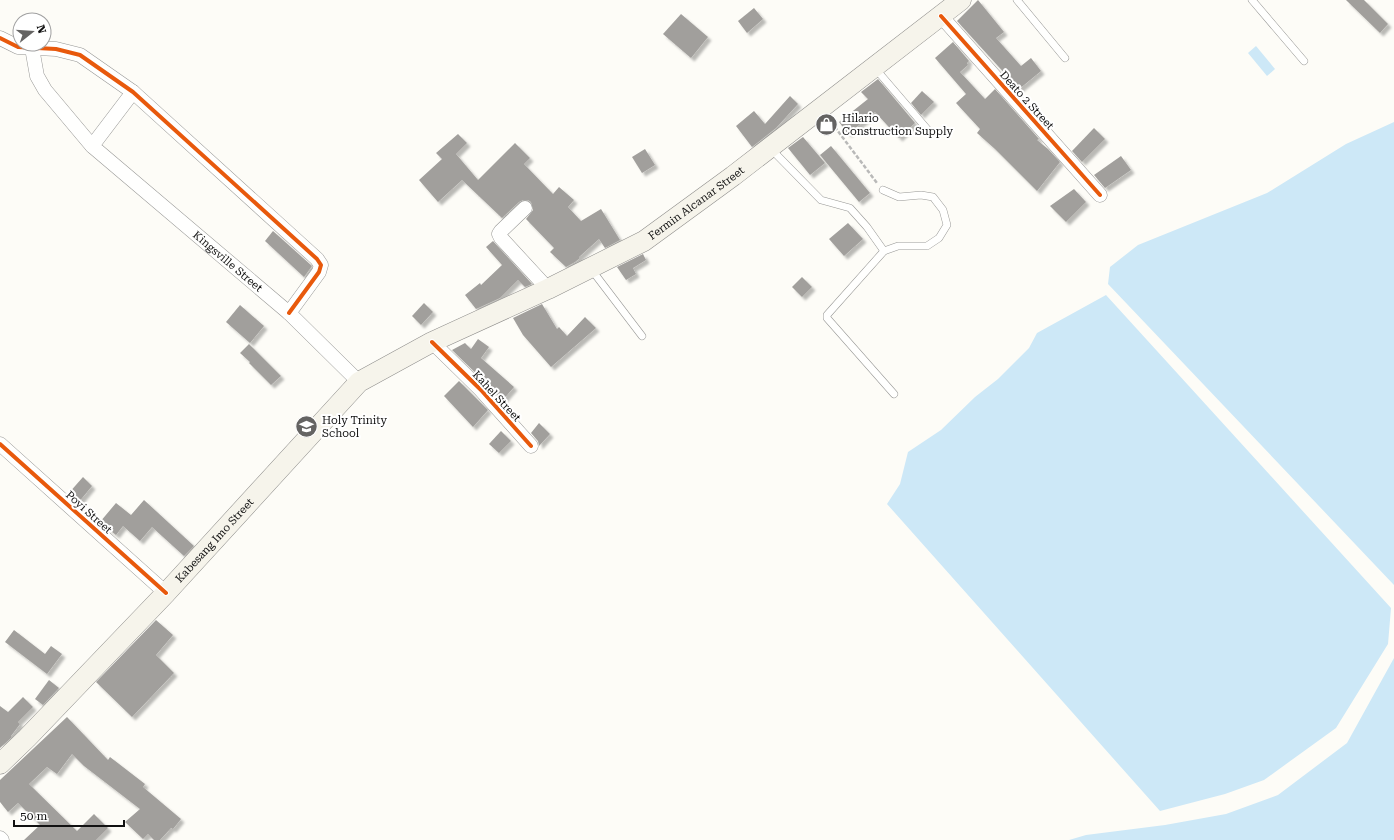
<svg xmlns="http://www.w3.org/2000/svg" width="1394" height="840" font-family="'Roboto Serif',serif">
  <style>
    .water { fill: #cde8f7 }
    .building { fill: #a19f9c; filter: url(#shadow) }
    .lines { fill: none; stroke-linecap: round; stroke-linejoin: round }
    .lane-casing { stroke: #979795; stroke-width: 8 }
    .street-casing { stroke: #979795; stroke-width: 15 }
    .secondary-casing { stroke: #8e8d8b; stroke-width: 21 }
    .path { stroke: #b9b9b8; stroke-width: 2.5; stroke-dasharray: 4 2; stroke-linecap: butt }
    .lane { stroke: #fffffe; stroke-width: 7 }
    .street { stroke: #fffffe; stroke-width: 14 }
    .secondary { stroke: #f6f4eb; stroke-width: 20 }
    .cycleway-casing { stroke: #fff; stroke-width: 6 }
    .cycleway { stroke: #e8590c; stroke-width: 4 }
    .labels { text-anchor: middle; stroke-width: 4; stroke-linejoin: round; paint-order: stroke }
    .street-label { font-size: 11px; fill: #111; stroke: #fff }
    .poi-label { font-size: 11px; fill: #111; stroke: #fff; text-anchor: start }
  </style>
  <defs>
    <filter id="shadow"><feDropShadow dx="3.5" dy="3.5" stdDeviation="1" flood-color="#0004"/></filter>
  </defs>
  <rect width="100%" height="100%" fill="#fdfcf7"/>
  <g class="water">
    <path d="M1256,46L1275,69L1267,76L1248,53Z"/>
    <path d="M1394,122V585L1108,284L1110,267L1138,245L1267,193L1346,144Z"/>
    <path d="M1106,295L1391,608L1388,644L1336,728L1264,780L1225,794L1160,811L887,504L900,484L908,452L941,430L975,397L998,379L1029,348L1037,333Z"/>
    <path d="M1394,658V840H1069L1086,835L1165,825L1226,814L1278,795L1347,743Z"/>
  </g>
  <g class="building">
    <path d="M978,0L1004,32L996,38L1021,66L1031,58L1041,71L1018,90L1007,78L1008,77L957,21Z"/>
    <path d="M1346,0H1364L1388,24L1380,33Z"/>
    <path d="M754,8L763,19L747,33L738,21Z"/>
    <path d="M681,14L708,37L691,58L663,34Z"/>
    <path d="M953,42L969,61L967,63L968,65L960,72L985,99L995,89L1039,139L1037,140L1048,149L1060,162L1037,191L995,149L977,133L980,129L956,103L966,94L935,58Z"/>
    <path d="M878,79L915,123L899,138L875,112L848,134L839,122L868,99L861,92Z"/>
    <path d="M922,91L934,102L921,115L911,103Z"/>
    <path d="M790,96L798,104L776,128L752,147L736,126L754,111L765,124Z"/>
    <path d="M1094,128L1105,139L1082,162L1072,151Z"/>
    <path d="M458,134L467,143L456,154L478,180L515,143L530,158L524,164L553,194L559,187L574,200L568,207L581,221L601,209L620,240L605,248L599,239L579,257L580,258L575,262L566,267L550,252L554,248L526,219L533,210L531,202L528,200H523L519,202L502,218L462,180L438,202L419,180L442,159L436,153Z"/>
    <path d="M803,137L825,163L810,175L788,148Z"/>
    <path d="M831,146L870,193L859,202L820,155Z"/>
    <path d="M645,149L655,165L642,173L632,157Z"/>
    <path d="M1121,156L1131,170L1105,188L1094,175Z"/>
    <path d="M1074,189L1086,202L1066,222L1050,206Z"/>
    <path d="M848,223L863,239L844,256L829,239Z"/>
    <path d="M273,231L312,266L304,277L265,241Z"/>
    <path d="M493,241L532,284L525,287L518,280L500,298L476,309L465,295L480,283L481,285L502,265L486,247Z"/>
    <path d="M643,254L646,260L633,268L636,274L626,280L617,267Z"/>
    <path d="M802,277L812,287L802,297L792,287Z"/>
    <path d="M424,303L433,312L421,325L412,316Z"/>
    <path d="M542,304L557,329L559,327L567,336L585,317L596,328L551,367L523,335L513,318Z"/>
    <path d="M240,305L264,326L250,343L226,322Z"/>
    <path d="M478,339L489,347L481,358L514,387L502,401L487,384L452,350L465,343L471,349Z"/>
    <path d="M249,344L281,376L271,385L249,363L250,362L240,353Z"/>
    <path d="M459,381L488,410L473,427L444,396Z"/>
    <path d="M539,423L550,434L539,446L538,441L531,433Z"/>
    <path d="M501,431L511,441L499,453L489,444Z"/>
    <path d="M83,477L92,486L78,503L68,494Z"/>
    <path d="M144,500L194,546L184,556L152,527L140,541L123,526L116,535L100,522L116,503L131,515Z"/>
    <path d="M156,620L173,635L156,655L174,673L132,717L96,682Z"/>
    <path d="M14,630L45,654L51,646L62,654L47,674L5,642Z"/>
    <path d="M49,680L59,688L43,705L35,699Z"/>
    <path d="M23,697L33,707L18,722L20,724L11,736L12,737L0,748V706L8,712Z"/>
    <path d="M67,717L108,760L110,757L145,784L143,787L181,819L173,829L171,828L160,840H154L148,834L143,839L125,822L140,809L84,766L72,754L57,774L47,767L29,784L77,831L94,814L108,828L96,840H24L40,825L18,803L8,812L0,802V780Z"/>
  </g>
  <g class="lines">
    <defs>
      <g id="lane">
        <path d="M1017,0L1065,58"/>
        <path d="M1252,0L1304,61"/>
        <path d="M874,67L928,130"/>
        <path d="M771,149L821,200L850,208L867,227L884,251"/>
        <path d="M883,190L899,197L921,195L933,197L943,210L947,225L939,238L927,246H898L884,251L827,315V318L894,394"/>
        <path d="M591,269L642,336"/>
      </g>
      <g id="street">
        <path d="M941,16L1100,195"/>
        <path d="M0,38L18,47L56,49L80,55L133,92L317,259L321,265L319,272L289,313"/>
        <path d="M32,48L37,76L45,90L92,146"/>
        <path id="s1" d="M133,92L92,146L289,313L359,382"/>
        <path d="M525,208L501,231L499,234L501,238L548,289"/>
        <path d="M432,342L481,390L531,446"/>
        <path d="M0,444L166,593"/>
        <path d="M0,838L2,840"/>
      </g>
      <g id="secondary">
        <path id="s2" d="M0,764L27,738L166,593L359,382L432,342L548,289L644,241L733,176L961,0"/>
      </g>
    </defs>
    <use href="#lane" class="lane-casing"/>
    <use href="#street" class="street-casing"/>
    <use href="#secondary" class="secondary-casing"/>
    <path class="path" d="M831,122L877,183"/>
    <use href="#lane" class="lane"/>
    <use href="#street" class="street"/>
    <use href="#secondary" class="secondary"/>
    <defs>
      <g id="cycleway">
        <path d="M941,16L1100,195"/>
        <path d="M0,38L18,47L56,49L80,55L133,92L317,259L321,265L319,272L289,313"/>
        <path d="M432,342L481,390L531,446"/>
        <path d="M0,444L166,593"/>
      </g>
    </defs>
    <use href="#cycleway" class="cycleway-casing"/>
    <use href="#cycleway" class="cycleway"/>
  </g>
  <defs>
    <symbol id="shop-disc" viewBox="-11 -11 22 22"><circle r="9.5" fill="#646362" stroke="#fff"/><path d="M-5-2.5h2.3a2.7 3.5 0 0 1 5.4 0H5L5.5 6h-11ZM-1.5-2.5h3a1.5 2.3 0 0 0-3 0Z" fill="#fff"/></symbol>
    <symbol id="school-disc" viewBox="-11 -11 22 22"><circle r="9.5" fill="#646362" stroke="#fff"/><path d="M0-5L7-2L0 1L-7-2ZM-4 1L0 2.5L4 1V4Q0 6-4 4Z" fill="#fff"/></symbol>
  </defs>
  <g fill-rule="evenodd">
    <use href="#shop-disc" x="814" y="112" width="25" height="25"/>
    <use href="#school-disc" x="294" y="414" width="25" height="25"/>
  </g>
  <g class="labels">
    <g class="street-label">
      <text transform="translate(1027 100) rotate(48)" y="4">Deato 2 Street</text>
      <text dy="4" stroke="none"><textPath href="#s2" startOffset="907">Fermin Alcanar Street</textPath></text>
      <text dy="4" stroke="none"><textPath href="#s1" startOffset="246">Kingsville Street</textPath></text>
      <text transform="translate(497 396) rotate(47)" y="4">Kahel Street</text>
      <text transform="translate(89 512) rotate(42)" y="4">Poyi Street</text>
      <text dy="4" stroke="none"><textPath href="#s2" startOffset="310">Kabesang Imo Street</textPath></text>
    </g>
    <g class="poi-label">
      <text x="842" y="122">Hilario<tspan x="842" dy="13">Construction Supply</tspan></text>
      <text x="322" y="424">Holy Trinity<tspan x="322" dy="13">School</tspan></text>
    </g>
  </g>
  <g transform="translate(32 32) rotate(73)"><circle r="19" fill="#ffffff" stroke="#a0a0a0"/>
  <path d="M0-3L7 15L0 10L-7 15Z" fill="#646362"/>
  <text y="-6" font-size="11" font-weight="bold" text-anchor="middle" fill="#111111">N</text>
  </g>
  <path d="M14 820v6h110v-6" fill="none" stroke="#111111" stroke-width="2"/>
  <text x="20" y="820" font-size="12" fill="#111111" stroke="#ffffff" stroke-width="3" paint-order="stroke">50 m</text>
</svg>
